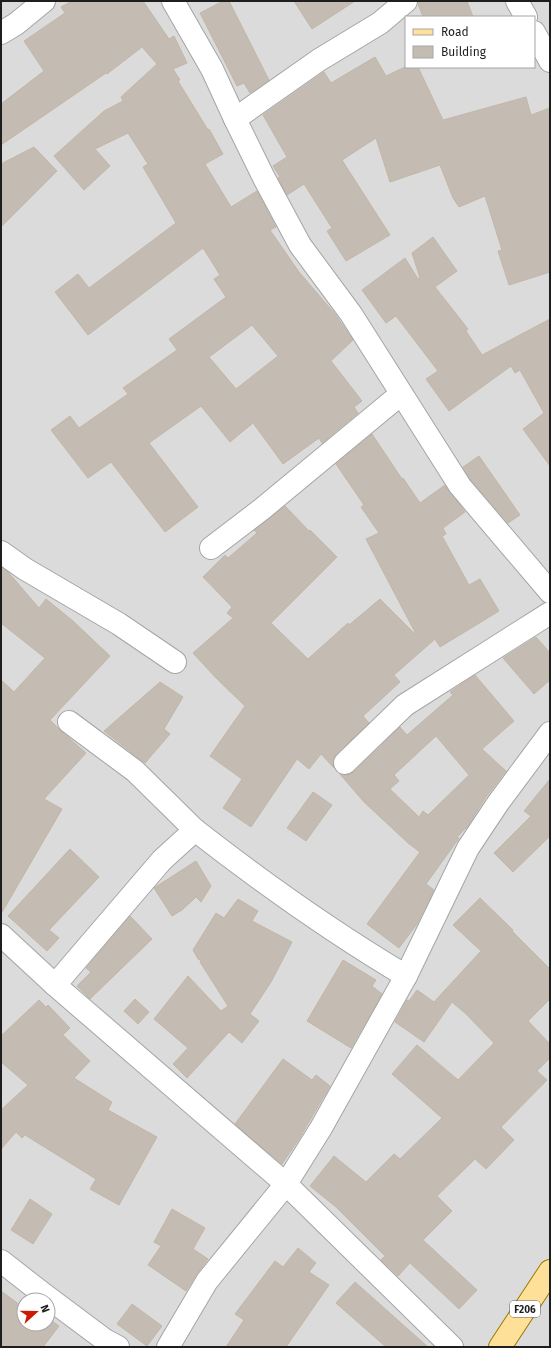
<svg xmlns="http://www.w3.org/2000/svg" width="551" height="1348" font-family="'Fira Sans',sans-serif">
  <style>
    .residential { fill: #dcdbdb; fill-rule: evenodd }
    .building { fill: #c4bcb3; stroke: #c2b6a6; fill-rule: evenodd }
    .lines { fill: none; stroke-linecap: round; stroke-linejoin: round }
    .minor-casing { stroke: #a5a5a5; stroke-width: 24 }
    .primary-casing { stroke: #987a00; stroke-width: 24 }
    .minor { stroke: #fff; stroke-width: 22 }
    .primary { stroke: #ffe099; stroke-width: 22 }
    .labels { text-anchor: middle; stroke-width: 4; stroke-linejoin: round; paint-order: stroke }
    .shield { fill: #fff; stroke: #626262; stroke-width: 1 }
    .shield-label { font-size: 10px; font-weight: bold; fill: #1e1e1e }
  </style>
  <rect width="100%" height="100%" fill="#efede4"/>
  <path class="residential" d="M1,1H550V1347H1ZM406,17H534V67H406ZM24,1300H48V1324H24Z"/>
  <g class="building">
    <path d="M72,1H143L169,39L174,36L187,63L173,69L180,80L178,81L208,130L209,129L223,154L205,164L231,207L257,191L276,227L270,230L299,272L335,314L353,340L331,361L362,401L354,407L358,413L322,443L319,438L283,464L253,423L230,442L201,406L149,443L198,507L165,532L111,462L88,478L51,430L70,416L79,428L128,394L123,388L177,350L169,339L226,297L214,279L220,275L203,248L88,335L55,292L78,274L89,288L176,223L143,167L148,164L128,133L95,149L110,166L84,190L54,156L104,111L123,101L121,97L157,64L142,47L107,74L106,73L1,145V104L44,71L24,41L65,13L61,7ZM252,325L278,356L236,389L209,357Z"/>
    <path d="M223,1H229L269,80L250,93L244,83L237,86L200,13Z"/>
    <path d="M294,1H355L312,29Z"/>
    <path d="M418,1H467L473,17H423L418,4Z"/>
    <path d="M375,57L386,76L405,67H418L443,120L526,97L531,115L550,108V272L509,285L498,251L502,250L485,196L459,207L453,198L440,165L390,182L376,138L342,160L390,235L346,261L327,231L332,228L304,184L287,195L278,178L280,177L273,166L287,157L263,115L324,72L331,83Z"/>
    <path d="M34,147L57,171L1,227V164Z"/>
    <path d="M433,237L457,271L435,287L468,329L466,331L482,355L550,319V466L523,429L544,413L520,370L515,373L511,366L449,411L426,379L438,371L396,316L386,323L362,290L405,258L418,279L420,278L412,253Z"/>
    <path d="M372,434L402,479L403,478L420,503L445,485L465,512L443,528L446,534L442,536L469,585L480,579L499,611L440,647L435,639L394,675L400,682L363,716L369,723L336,754L333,760L334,768L321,754L309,769L297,759L251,827L223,808L242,779L210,756L245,706L216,678L193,653L233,618L227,613L232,607L203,577L225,555L228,558L257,533L254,530L285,506L309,531L310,530L337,557L271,623L308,659L348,623L349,625L380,599L417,636L366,539L379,533L361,507L364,505L336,464Z"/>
    <path d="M479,456L520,515L508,523L470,479L463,467Z"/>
    <path d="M1,567L8,572L39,608L46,599L73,621L110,656L50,720L62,732L86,753L44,799L62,809L1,914V680L14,692L45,658L1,623Z"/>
    <path d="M536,637L550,653V680L534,694L503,658Z"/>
    <path d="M475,675L514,721L482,749L506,771L486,797L467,827L457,837L459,838L457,841L426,884L434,890L417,924L399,948L367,924L420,852L408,843L364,802L339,773L342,775H348L354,772L400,727L407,735L453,695L450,692ZM436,736L469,775L428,815L423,811L419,817L390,789L399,781L394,775Z"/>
    <path d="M160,682L183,697L164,729L170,734L145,763L104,731Z"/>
    <path d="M550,779V836L513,872L494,853L531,816L524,811Z"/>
    <path d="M313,792L332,805L306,841L287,828Z"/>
    <path d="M70,849L99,877L49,930L59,938L47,951L8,916Z"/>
    <path d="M196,861L211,886L201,902L196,897L182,910L172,916L154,888Z"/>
    <path d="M480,898L513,930L512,931L550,969V999L528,1021L550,1044V1058L537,1071L547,1080L501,1127L514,1140L486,1169L475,1159L437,1196L452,1211L423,1240L477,1290L459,1309L410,1263L398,1276L381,1260L385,1256L336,1207L310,1186L334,1156L366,1182L394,1154L400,1159L442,1118L392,1074L417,1045L458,1080L494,1043L466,1014L452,1002L424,1042L395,1022L407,1000L409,1001L417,990L434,1002L481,951L453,925Z"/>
    <path d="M238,899L258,911L252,921L292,942L271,982L250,1014L259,1021L242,1043L229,1032L187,1078L173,1064L188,1048L154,1019L188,976L221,1011L228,1006L200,962L201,960L198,959L193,950L216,913L224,918Z"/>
    <path d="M130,916L152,939L90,999L77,986L91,972L86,968Z"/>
    <path d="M343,960L376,980L372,986L382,994L351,1048L307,1021Z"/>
    <path d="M135,999L149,1012L138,1024L124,1011Z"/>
    <path d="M39,1000L46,1007L48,1005L70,1028L63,1035L90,1061L74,1078L112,1102L108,1110L157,1137L119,1205L90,1189L96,1179L25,1135L22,1138L16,1132L1,1149V1110L28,1085L1,1062V1036Z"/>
    <path d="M283,1059L312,1080L316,1075L330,1086L299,1139L282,1164L235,1124Z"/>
    <path d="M30,1199L52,1214L33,1244L11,1230Z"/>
    <path d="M172,1209L205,1228L193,1249L208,1259L196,1275L186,1291L148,1265L161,1246L154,1242Z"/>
    <path d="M298,1248L316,1263L309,1272L329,1285L286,1347H226L244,1320L235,1314L275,1261L283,1267Z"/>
    <path d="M355,1282L428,1347H386L336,1303Z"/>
    <path d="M1,1291L24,1308V1324H48V1318L59,1326L43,1347H1Z"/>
    <path d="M132,1304L162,1326L147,1346L117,1324Z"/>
  </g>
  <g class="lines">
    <defs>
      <g id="minor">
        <path d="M173,1L212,69L235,119L264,178L300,245L351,314L460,486L550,592"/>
        <path d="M517,1L526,17"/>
        <path d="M534,32L550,61"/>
        <path d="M1,33L16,24L44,1"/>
        <path d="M235,119L319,60L380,23L406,1"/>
        <path d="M211,548L262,509L401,394"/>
        <path d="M1,552L25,569L119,624L175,662"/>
        <path d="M69,722L135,771L195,830"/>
        <path d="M345,763L405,705L550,613"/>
        <path d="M1,935L55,985L286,1184L452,1347"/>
        <path d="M55,985L162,860L195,830C263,883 332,932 406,976"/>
        <path d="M1,1261L42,1293L105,1340L118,1347"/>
        <path d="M168,1347L207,1281L286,1184L321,1128L406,976L468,848L498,803L550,733"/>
      </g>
      <path id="primary" d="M500,1347L550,1271"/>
    </defs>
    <use href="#minor" class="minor-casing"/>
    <use href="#primary" class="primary-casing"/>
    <use href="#minor" class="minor"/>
    <use href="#primary" class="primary"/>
  </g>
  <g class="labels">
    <rect class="shield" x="510" y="1301" width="30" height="16" rx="3"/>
    <g class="shield-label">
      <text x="525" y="1313">F206</text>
    </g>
  </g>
  <rect width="551" height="1348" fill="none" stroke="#1e1e1e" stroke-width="4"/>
  <rect x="405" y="16" width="130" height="52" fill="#ffffff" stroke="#a5a5a5"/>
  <rect x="413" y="29" width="20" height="6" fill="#ffe099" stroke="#a5a5a5"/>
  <text x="441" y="36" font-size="12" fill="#1e1e1e">Road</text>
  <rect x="413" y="46" width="20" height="12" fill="#c4bcb3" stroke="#a5a5a5"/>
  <text x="441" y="56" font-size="12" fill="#1e1e1e">Building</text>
  <g transform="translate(36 1312) rotate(69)"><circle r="19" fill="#ffffff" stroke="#a5a5a5"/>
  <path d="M0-3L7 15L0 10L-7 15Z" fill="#cc1b00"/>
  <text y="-6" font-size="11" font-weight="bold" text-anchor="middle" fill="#1e1e1e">N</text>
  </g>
</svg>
